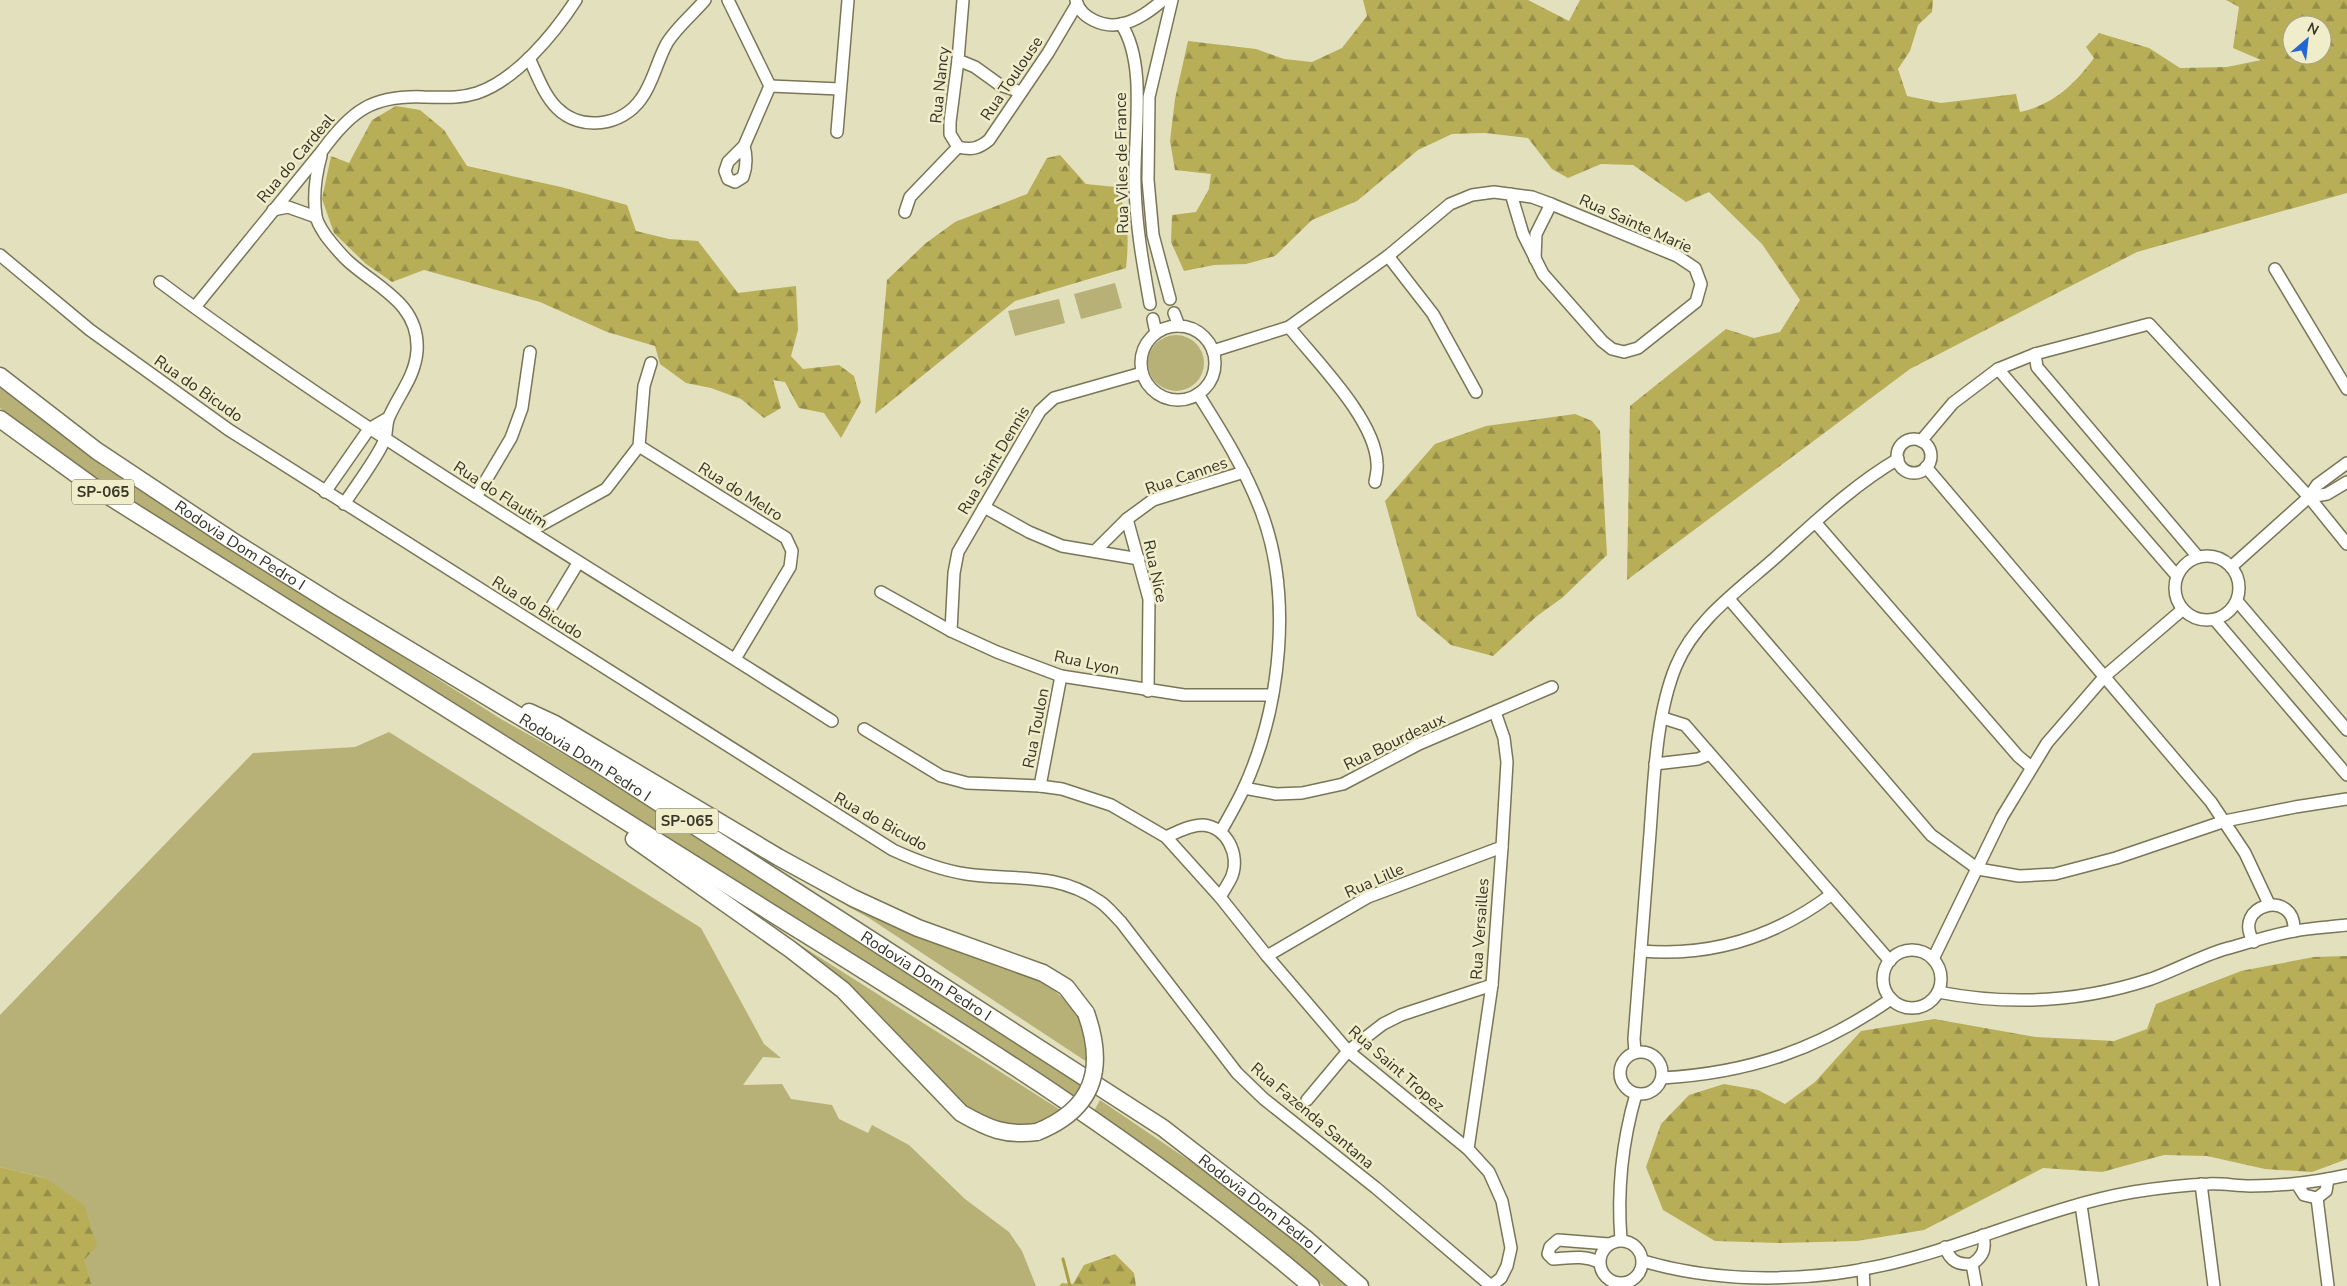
<svg xmlns="http://www.w3.org/2000/svg" width="2347" height="1286" font-family="'Nunito Sans',sans-serif">
  <style>
    .grass { fill: #b7b177 }
    .forest { fill: url(#forest-firs); fill-rule: evenodd }
    .lines { fill: none; stroke-linecap: round; stroke-linejoin: round }
    .stream { stroke: #a89f48; stroke-width: 3 }
    .minor-casing { stroke: #787657; stroke-width: 14 }
    .highway-casing { stroke: #787657; stroke-width: 19 }
    .minor { stroke: #fff; stroke-width: 11 }
    .highway { stroke: #fff; stroke-width: 16 }
    .highway-bridge-casing { stroke: #787657; stroke-width: 19; stroke-linecap: butt }
    .highway-bridge { stroke: #fff; stroke-width: 16 }
    .labels { text-anchor: middle; stroke-width: 5; stroke-linejoin: round; paint-order: stroke }
    .shield { fill: #f0edcb; stroke: #6e6c58; stroke-width: 1 }
    .shield-label { font-size: 15px; font-weight: bold; fill: #363527 }
    .street-label { font-size: 16px; fill: #363527; stroke: #f0edcb }
  </style>
  <defs>
    <pattern id="forest-firs" width="22" height="20" patternUnits="userSpaceOnUse" patternTransform="scale(1.25)"><rect width="22" height="20" fill="#b7ae57"/><path d="M5 1l3.5 6h-7zM16 11l3.5 6h-7z" fill="#968e48"/></pattern>
  </defs>
  <rect width="100%" height="100%" fill="#e3e0be"/>
  <g class="grass">
    <path d="M1115,283L1122,308L1081,319L1074,294Z"/>
    <path d="M1059,299L1065,323L1015,336L1008,311Z"/>
    <circle cx="1176" cy="363" r="28"/>
    <path d="M0,388L105,468L501,719L581,764L1082,1085L1074,1098L669,840L572,776L314,617L98,480L0,408Z"/>
    <path d="M389,732L701,928L764,1044L781,1058L763,1057L743,1085L782,1084L791,1099L832,1105L839,1119L868,1133L872,1125L909,1145L965,1199L1009,1232L1022,1251L1036,1286H92L83,1260L45,1178L0,1167V1015L253,753L355,747Z"/>
    <path d="M830,893L919,937L1037,980C1070,997 1088,1024 1087,1062L869,918L831,897Z"/>
    <path d="M797,943L1062,1111C1042,1121 1023,1130 1001,1124C953,1111 914,1049 880,1015C854,989 826,966 797,943Z"/>
    <path d="M1100,1100L1218,1180L1286,1234L1347,1286H1324L1209,1193L1094,1111Z"/>
  </g>
  <g class="forest">
    <path d="M1363,0H1528L1569,21L1580,0H1933L1932,12L1918,25L1910,51L1898,69L1907,96L1941,103L2016,94L2020,112C2053,105 2075,84 2094,58L2086,47L2099,33L2149,48L2180,68L2227,67L2261,60L2233,48L2239,7L2226,0H2347V193L2137,252L1910,369L1627,580L1630,406L1726,329L1754,338L1780,332L1800,300L1762,244L1709,192L1686,202L1633,165L1601,164L1568,178L1552,169L1528,138L1485,133L1452,134L1418,150L1357,201L1312,220L1275,256L1246,264L1214,265L1184,271L1171,242L1172,215L1196,212L1209,189L1211,174L1175,170L1170,141L1175,99L1188,41L1256,49L1284,59L1312,62L1342,48L1367,16ZM2292,25H2322V55H2292Z"/>
    <path d="M396,106L420,110L444,130L467,166L561,187L627,205L636,231L669,239L698,241L738,293L796,286L798,330L791,356L803,369L839,365L854,376L861,402L841,438L824,413L799,408L785,382L773,380L781,408L764,418L741,399L711,388L686,383L660,364L655,346L607,332L540,302L424,270L392,282L366,264L334,233L322,199L331,156L349,163L372,120Z"/>
    <path d="M1060,155L1086,184L1116,187C1129,213 1129,240 1126,268L1015,301L875,414L887,280L926,243L955,222L1027,194L1047,158Z"/>
    <path d="M1575,414L1592,421L1600,431L1607,555L1562,598L1537,616L1493,656L1451,645L1417,616L1385,501L1435,444L1486,426Z"/>
    <path d="M2347,956V1159L2312,1172L2265,1169L2207,1156L2164,1155L2102,1172L2043,1168L1924,1230L1857,1241L1779,1243L1715,1241L1663,1210L1646,1167L1661,1124L1689,1095L1724,1084L1758,1090L1785,1104L1815,1082L1861,1031L1934,1019L2036,1037L2114,1041L2147,1029L2156,1004L2241,971L2314,957Z"/>
    <path d="M0,1167L45,1178L84,1205L97,1246L84,1260L92,1286H0Z"/>
    <path d="M1115,1254L1134,1273L1136,1286H1059L1062,1283L1073,1284L1084,1265Z"/>
  </g>
  <g class="lines">
    <path class="stream" d="M1063,1259L1070,1286"/>
    <defs>
      <g id="minor">
        <path d="M728,0L770,86L744,146L728,162L725,171L728,179L735,182L743,177C747,166 747,157 744,146"/>
        <path d="M1076,0C1080,18 1104,28 1121,24C1137,21 1151,10 1163,0"/>
        <path d="M1121,24C1148,64 1133,139 1135,186C1136,226 1143,265 1150,304"/>
        <path d="M529,58C537,75 544,95 557,108C581,132 622,126 641,99C653,83 657,61 667,43C676,28 693,14 705,0"/>
        <path d="M958,60L975,67L1000,85L1021,92"/>
        <path d="M770,86L840,89"/>
        <path d="M837,132L848,0"/>
        <path d="M958,147C971,150 978,149 989,140L1048,53L1077,4"/>
        <path d="M321,156C316,174 313,196 316,216C317,223 322,230 326,236C333,245 340,254 349,262C378,288 420,304 417,351C415,377 399,394 389,417C386,424 387,432 385,439C378,457 355,487 344,504"/>
        <path d="M273,210L288,207L316,217"/>
        <path d="M905,212L910,197L958,147L950,134V122L958,60L963,0"/>
        <path d="M0,255L90,330L229,430L893,850C917,861 940,870 966,874C1014,881 1055,871 1099,901C1107,906 1114,915 1121,922L1237,1073L1264,1099L1376,1188L1491,1286"/>
        <path d="M1388,256L1433,314L1476,392"/>
        <path d="M1535,259L1536,234L1551,204"/>
        <path d="M2275,269L2347,389"/>
        <path d="M160,282C375,442 607,577 832,721"/>
        <path d="M1170,299L1153,235L1148,180L1149,97L1172,0"/>
        <path d="M195,307L322,151C351,111 372,95 424,97C443,97 458,99 477,93C516,80 554,34 576,0"/>
        <path d="M1174,313L1179,326"/>
        <path d="M1153,319L1156,333"/>
        <circle cx="1178" cy="363" r="37"/>
        <path d="M1289,327C1316,361 1375,419 1377,463C1378,469 1376,476 1375,482"/>
        <path d="M1213,351L1289,327L1388,256L1450,204L1472,195L1494,192L1532,197L1551,204L1677,256L1695,268L1701,284L1696,302L1638,348L1624,352L1612,349L1602,341L1543,274L1523,234L1511,194"/>
        <path d="M2035,354L2037,367L2198,557"/>
        <path d="M1998,369L2177,576"/>
        <path d="M1198,394C1222,432 1245,469 1261,511C1293,595 1281,707 1244,788C1237,803 1229,817 1221,831"/>
        <circle cx="1914" cy="456" r="17"/>
        <path d="M1921,441L1953,403L1998,369L2035,354L2149,324L2309,497L2347,544"/>
        <path d="M639,446L786,538L792,551L790,567L735,659"/>
        <path d="M1926,467L2211,802L2245,853L2269,904"/>
        <path d="M325,492L369,429L388,418"/>
        <path d="M476,497L511,438L522,408L530,352"/>
        <path d="M2309,497L2327,494L2347,482"/>
        <path d="M984,507L1029,532L1062,546L1139,559"/>
        <path d="M1127,519L1149,599L1148,691"/>
        <path d="M1815,522L2018,756L2031,767"/>
        <path d="M530,531L606,489L639,446L644,386L651,363"/>
        <path d="M1095,551L1127,519L1153,500L1244,472"/>
        <circle cx="2207" cy="588" r="32"/>
        <path d="M2231,567L2309,497L2317,485L2347,463"/>
        <path d="M881,592L951,631L997,652L1061,676L1184,695H1272"/>
        <path d="M1729,599L1931,835L1978,869L2019,876L2055,874L2116,858L2225,821L2295,807L2347,799"/>
        <path d="M2237,601L2347,730"/>
        <path d="M552,606L578,563"/>
        <path d="M2215,620L2347,775"/>
        <path d="M951,631L954,573L958,552L1040,411L1054,398L1142,373"/>
        <path d="M1663,718L1685,725L1890,961"/>
        <path d="M864,729L941,776L967,783L1040,786L1062,789L1111,805L1166,837L1220,897L1267,956L1348,1051L1468,1149L1489,1172L1502,1201L1511,1248L1507,1266L1501,1278L1491,1286"/>
        <path d="M1655,764L1698,759L1710,754"/>
        <path d="M1040,786L1061,676"/>
        <path d="M1244,788L1276,794L1302,793L1343,784L1419,744L1552,687"/>
        <path d="M1166,837C1177,832 1190,825 1203,825C1227,827 1240,855 1232,876C1229,883 1224,890 1220,897"/>
        <path d="M2254,942C2230,905 2296,887 2294,931"/>
        <circle cx="1912" cy="979" r="29"/>
        <path d="M1641,951C1712,957 1775,937 1832,894"/>
        <path d="M1267,956L1368,897L1502,847"/>
        <path d="M1933,959L2002,817L2047,743L2105,676L2182,610"/>
        <path d="M1938,992C2010,1006 2081,1002 2151,979C2176,970 2199,957 2225,949C2247,943 2271,935 2294,931C2312,928 2330,927 2347,925"/>
        <circle cx="1641" cy="1073" r="21"/>
        <path d="M1635,1052L1634,1039C1639,970 1645,902 1650,833C1654,780 1656,714 1676,666C1695,620 1739,590 1775,558C1814,523 1852,486 1898,459"/>
        <path d="M1662,1078C1750,1073 1819,1049 1891,999"/>
        <path d="M1307,1100L1348,1051L1383,1024L1401,1015L1492,985"/>
        <path d="M1468,1149L1492,985L1502,847L1507,762L1504,738L1495,712"/>
        <path d="M2201,1184L2214,1286"/>
        <path d="M2297,1184L2304,1195L2317,1198L2326,1191L2328,1179"/>
        <path d="M2317,1198L2328,1286"/>
        <path d="M2081,1205L2093,1286"/>
        <path d="M1621,1240C1617,1190 1622,1142 1636,1094"/>
        <circle cx="1621" cy="1262" r="21"/>
        <path d="M1945,1247C1950,1261 1958,1265 1972,1264C1984,1256 1986,1248 1983,1235"/>
        <path d="M1643,1261C1728,1286 1827,1282 1912,1258C1986,1238 2057,1205 2133,1192C2158,1188 2183,1185 2208,1184C2222,1183 2236,1186 2250,1186C2283,1186 2315,1182 2347,1175"/>
        <path d="M1599,1262C1583,1255 1570,1258 1553,1259L1548,1254L1550,1247L1558,1240L1609,1244"/>
        <path d="M1972,1264L1976,1286"/>
        <path d="M1863,1269L1864,1286"/>
      </g>
      <g id="highway">
        <path id="s1" d="M0,376L97,451L231,540L335,605L597,763L1163,1128L1305,1238L1360,1286"/>
        <path d="M0,419L91,485C313,627 538,766 762,907C951,1025 1142,1141 1311,1286"/>
        <path d="M529,712L555,724L778,857L853,898L918,928L1043,973L1066,987L1086,1013"/>
        <path d="M634,839L790,949L843,990L961,1113C989,1129 1005,1136 1037,1132"/>
      </g>
    </defs>
    <use href="#minor" class="minor-casing"/>
    <use href="#highway" class="highway-casing"/>
    <use href="#minor" class="minor"/>
    <use href="#highway" class="highway"/>
    <defs>
      <path id="highway-bridge" d="M1037,1132C1094,1109 1106,1069 1086,1013"/>
    </defs>
    <use href="#highway-bridge" class="highway-bridge-casing"/>
    <use href="#highway-bridge" class="highway-bridge"/>
  </g>
  <g class="labels">
    <g class="shield">
      <rect x="72" y="479.5" width="62" height="25" rx="4"/>
      <rect x="656" y="808.5" width="62" height="25" rx="4"/>
    </g>
    <g class="shield-label">
      <text x="103" y="497">SP-065</text>
      <text x="687" y="826">SP-065</text>
    </g>
    <g class="street-label">
      <text transform="translate(1011 78) rotate(-56)" y="6">Rua Toulouse</text>
      <text transform="translate(939 85) rotate(-84)" y="6">Rua Nancy</text>
      <text transform="translate(295 158) rotate(-50)" y="6">Rua do Cardeal</text>
      <text transform="translate(1121 163) rotate(-91)" y="6">Rua Viles de France</text>
      <text transform="translate(1636 223) rotate(24)" y="6">Rua Sainte Marie</text>
      <text transform="translate(199 388) rotate(35)" y="6">Rua do Bicudo</text>
      <text transform="translate(993 460) rotate(-59)" y="6">Rua Saint Dennis</text>
      <text transform="translate(1186 475) rotate(-19)" y="6">Rua Cannes</text>
      <text transform="translate(741 491) rotate(32)" y="6">Rua do Melro</text>
      <text transform="translate(501 494) rotate(33)" y="6">Rua do Flautim</text>
      <text dy="6" stroke="none"><textPath href="#s1" startOffset="294">Rodovia Dom Pedro I</textPath></text>
      <text transform="translate(1156 571) rotate(78)" y="6">Rua Nice</text>
      <text transform="translate(538 607) rotate(32)" y="6">Rua do Bicudo</text>
      <text transform="translate(1087 662) rotate(12)" y="6">Rua Lyon</text>
      <text transform="translate(1035 728) rotate(-79)" y="6">Rua Toulon</text>
      <text transform="translate(1394 741) rotate(-26)" y="6">Rua Bourdeaux</text>
      <text dy="6" stroke="none"><textPath href="#s1" startOffset="699">Rodovia Dom Pedro I</textPath></text>
      <text transform="translate(881 821) rotate(29)" y="6">Rua do Bicudo</text>
      <text transform="translate(1374 880) rotate(-24)" y="6">Rua Lille</text>
      <text transform="translate(1479 929) rotate(-86)" y="6">Rua Versailles</text>
      <text dy="6" stroke="none"><textPath href="#s1" startOffset="1104">Rodovia Dom Pedro I</textPath></text>
      <text transform="translate(1397 1068) rotate(41)" y="6">Rua Saint Tropez</text>
      <text transform="translate(1313 1115) rotate(40)" y="6">Rua Fazenda Santana</text>
      <text dy="6" stroke="none"><textPath href="#s1" startOffset="1509">Rodovia Dom Pedro I</textPath></text>
    </g>
  </g>
  <g transform="translate(2307 40) rotate(28)"><circle r="24" fill="#f0edcb" stroke="#a6a389"/>
  <path d="M0-4L9 19L0 12L-9 19Z" fill="#2565d2"/>
  <text y="-8" font-size="14" font-weight="bold" text-anchor="middle" fill="#363527">N</text>
  </g>
</svg>
